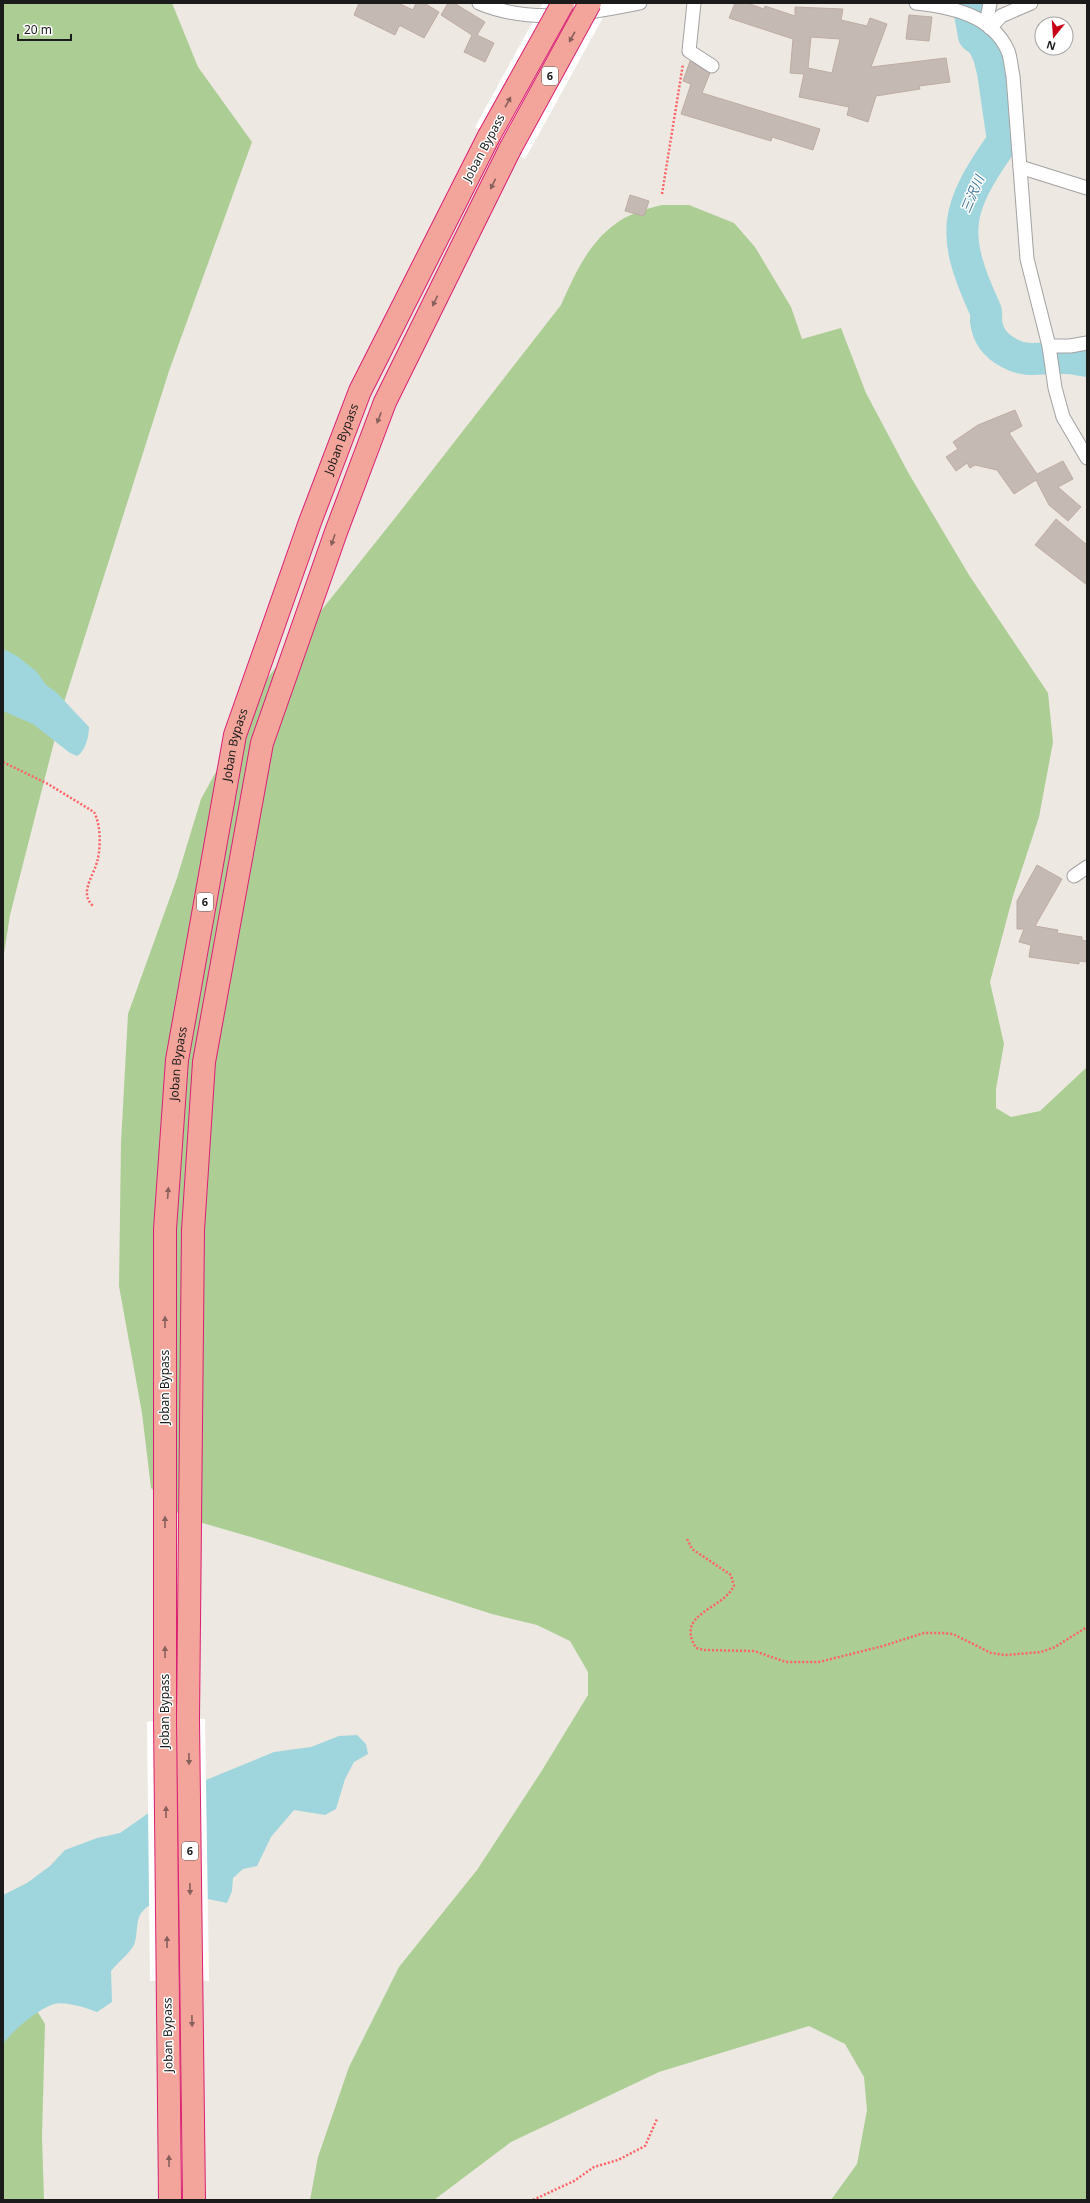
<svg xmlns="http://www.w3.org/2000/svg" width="1090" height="2203" font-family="'Noto Sans','Noto Sans JP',sans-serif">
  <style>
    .forest { fill: #acce94 }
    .water { fill: #9fd6dd }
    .pier { fill: #fff }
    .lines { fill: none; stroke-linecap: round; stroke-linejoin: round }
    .river { stroke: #9fd6dd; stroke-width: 32 }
    .building { fill: #c5b9b4; stroke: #bfaca3; fill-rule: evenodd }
    .minor-casing { stroke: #a2a2a2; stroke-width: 15 }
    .trunk-casing { stroke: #d91f74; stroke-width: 24 }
    .path { stroke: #fd6264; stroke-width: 2.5; stroke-dasharray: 2 2; stroke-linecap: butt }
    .minor { stroke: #fff; stroke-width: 13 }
    .trunk { stroke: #f3a59c; stroke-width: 22 }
    .trunk-bridge-casing { stroke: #d91f74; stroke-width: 24; stroke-linecap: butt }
    .trunk-bridge { stroke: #f3a59c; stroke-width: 22 }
    .oneway { fill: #87605c }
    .labels { text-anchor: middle; stroke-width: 3; stroke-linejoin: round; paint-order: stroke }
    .shield { fill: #fff; stroke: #5f5f5f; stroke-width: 1 }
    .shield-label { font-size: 11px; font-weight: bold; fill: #1b1b1b }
    .street-label { font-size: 12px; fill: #1b1b1b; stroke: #fff }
    .water-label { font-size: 13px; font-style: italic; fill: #42799c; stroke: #fff }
  </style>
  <rect width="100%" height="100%" fill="#ede8e1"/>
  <g class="forest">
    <path d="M3,3H172L198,67L252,142L169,371L65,699L10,915L3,960Z"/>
    <path d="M662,205H689L734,223L755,247L791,307L802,339L841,328L866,393L909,474L969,575L1048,693L1053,742L1039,817L1013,896L990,982L1004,1044L996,1089V1108L1011,1117L1040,1111L1087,1067V2200H831L857,2164L867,2110L864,2077L845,2044L809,2026L659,2072L511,2142L434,2200H310L318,2157L349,2067L399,1967L477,1870L541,1772L588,1695V1672L570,1641L537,1625L492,1614L261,1540L182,1517L151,1488L142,1413L119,1286L121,1143L128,1014L177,878L201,799L269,676L399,513L561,305C574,276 588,244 614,225C627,214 646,209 662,205Z"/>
    <path d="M3,1987L26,1993L45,2024L42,2137L44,2200H3Z"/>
  </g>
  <g class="water">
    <path d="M3,649L17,656L37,672L46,685L56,692L89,727C89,736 85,752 77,756L70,753L33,724L3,711Z"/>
    <path d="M357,1735L366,1744L368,1754L354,1762L345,1779L336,1809L325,1815L294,1810L271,1837L257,1866L243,1869L233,1878L232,1891L227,1903L208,1899L152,1904C132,1914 140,1929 134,1945C130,1953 117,1963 111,1971L112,2002L97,2012C87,2008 65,2001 54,2004C38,2009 13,2030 3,2044V1895L27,1883L50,1866L65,1850L97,1838L120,1833L150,1812L201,1782L274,1752L311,1747L339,1736Z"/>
  </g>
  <g class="pier">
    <path d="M543,3H611L525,159L475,127Z"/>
    <path d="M165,1719H205L209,1981H150L147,1722Z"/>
  </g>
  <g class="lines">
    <path class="river" d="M968,3L974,36L983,43L989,56L993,72L1003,141C955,209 950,233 985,309C987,313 986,317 986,321C988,337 996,346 1009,353C1028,364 1046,356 1066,358C1073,358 1080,360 1087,361"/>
  </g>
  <g class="building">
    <path d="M359,3H398L413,10L416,3H424L439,12L424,38L401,26H399L395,35L354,15Z"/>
    <path d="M448,3H454L485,22L477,35L494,43L485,62L464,52L472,35L441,15Z"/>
    <path d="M735,3H747L764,9L765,6L795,16V7L843,9L841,20L867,26L870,18L887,24L871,67L946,58L950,82L919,86L920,89L876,96L868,122L847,115L849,107L799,97L804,74L790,73L793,39L729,18ZM811,37L840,39L832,73L808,68Z"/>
    <path d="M909,15L932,17L929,41L906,39Z"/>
    <path d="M690,61L710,73L702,93L820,129L813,150L772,137L771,141L681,114L691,84L683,81Z"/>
    <path d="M630,195L649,201L644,216L625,211Z"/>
    <path d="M1015,410L1022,426L1009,433L1037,474L1063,461L1073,479L1058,487L1081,507L1068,521L1049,505L1036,480L1014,494L997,470L975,465L970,468L967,463L956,471L946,457L958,449L953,442L978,425Z"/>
    <path d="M1056,519L1087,545V585L1035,545Z"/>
    <path d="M1037,865L1062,879L1035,926L1058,930L1057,933L1082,937V940L1087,941V962L1079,961V964L1029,957L1031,945L1019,942L1024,929H1017V901Z"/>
  </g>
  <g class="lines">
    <defs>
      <g id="minor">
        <path d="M479,3C532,25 586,14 640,3"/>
        <path d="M694,3L689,51L712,66"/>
        <path d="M916,3C952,7 992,15 1008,51C1011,59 1011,68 1013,76L1027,259L1049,346L1055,388L1063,417L1087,458"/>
        <path d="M986,24L990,3"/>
        <path d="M990,28L1001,16L1031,3"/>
        <path d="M1020,167L1087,188"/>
        <path d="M1049,346H1070L1087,343"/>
        <path d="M1074,876L1087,867"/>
      </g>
      <g id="trunk">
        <path id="s1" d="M170,2200L165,1719V1229L177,1060L235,735L310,522L360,391L489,136"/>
        <path d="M194,2200L188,1720L193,1230L204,1062L262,743L336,532L385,402L510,149"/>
      </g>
    </defs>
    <use href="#minor" class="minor-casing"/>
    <use href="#trunk" class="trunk-casing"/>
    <g class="path">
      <path d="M662,194L683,64"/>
      <path d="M3,762L48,784L94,812C101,825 101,848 97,862C93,877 79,893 93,906"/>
      <path d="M687,1539L692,1549L731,1575L734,1586C721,1611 675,1613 696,1648L704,1650L754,1651L786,1662H819L883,1646L924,1633H942L953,1634L991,1653L1006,1655L1041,1652L1055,1647L1087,1627"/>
      <path d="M533,2200L574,2181L594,2167L618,2160L645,2146L657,2119"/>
    </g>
    <use href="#minor" class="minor"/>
    <use href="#trunk" class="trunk"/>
    <defs>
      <g id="trunk-bridge">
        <path d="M489,136L563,3"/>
        <path d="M510,149L590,3"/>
      </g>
    </defs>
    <use href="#trunk-bridge" class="trunk-bridge-casing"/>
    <use href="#trunk-bridge" class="trunk-bridge"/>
  </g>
  <defs><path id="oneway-solid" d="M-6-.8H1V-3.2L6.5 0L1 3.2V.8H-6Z"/></defs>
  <g class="oneway">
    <use href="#oneway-solid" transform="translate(572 37) rotate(119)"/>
    <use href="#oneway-solid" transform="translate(508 102) rotate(-61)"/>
    <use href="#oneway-solid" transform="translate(493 184) rotate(116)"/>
    <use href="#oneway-solid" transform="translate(435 301) rotate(116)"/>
    <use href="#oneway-solid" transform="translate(379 418) rotate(111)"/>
    <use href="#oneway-solid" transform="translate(333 540) rotate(109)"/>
    <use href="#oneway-solid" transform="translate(168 1193) rotate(-86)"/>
    <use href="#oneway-solid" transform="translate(165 1322) rotate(-90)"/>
    <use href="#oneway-solid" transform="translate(165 1522) rotate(-90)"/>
    <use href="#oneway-solid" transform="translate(165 1652) rotate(-90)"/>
    <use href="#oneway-solid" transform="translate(189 1759) rotate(89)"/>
    <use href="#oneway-solid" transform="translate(166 1812) rotate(-90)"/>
    <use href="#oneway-solid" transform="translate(190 1889) rotate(89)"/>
    <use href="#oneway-solid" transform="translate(167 1942) rotate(-90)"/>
    <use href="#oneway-solid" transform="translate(192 2021) rotate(89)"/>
    <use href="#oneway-solid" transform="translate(169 2161) rotate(-91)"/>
  </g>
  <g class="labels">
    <g class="shield">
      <rect x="542" y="67" width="16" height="18" rx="3"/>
      <rect x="197" y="893" width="16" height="18" rx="3"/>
      <rect x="182" y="1842" width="16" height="18" rx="3"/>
    </g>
    <g class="shield-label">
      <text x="550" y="80">6</text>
      <text x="205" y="906">6</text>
      <text x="190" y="1855">6</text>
    </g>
    <g class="street-label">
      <text transform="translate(484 148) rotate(-62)" y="4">Joban Bypass</text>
      <text dy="4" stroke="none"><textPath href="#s1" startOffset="1785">Joban Bypass</textPath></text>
      <text dy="4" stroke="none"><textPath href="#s1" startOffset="1461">Joban Bypass</textPath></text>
      <text dy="4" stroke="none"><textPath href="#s1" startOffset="1137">Joban Bypass</textPath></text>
      <text transform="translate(165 1387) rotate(-90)" y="4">Joban Bypass</text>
      <text transform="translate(165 1711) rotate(-90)" y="4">Joban Bypass</text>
      <text transform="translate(168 2035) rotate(-91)" y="4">Joban Bypass</text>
    </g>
    <g class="water-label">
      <text transform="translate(972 194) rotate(-67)" y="5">三沢川</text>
    </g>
  </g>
  <rect width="1090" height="2203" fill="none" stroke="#1b1b1b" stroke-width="8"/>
  <g transform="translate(1054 36) rotate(197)"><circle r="19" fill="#ffffff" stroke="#a4a4a4"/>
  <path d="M0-3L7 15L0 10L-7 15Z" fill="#c70017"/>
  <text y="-6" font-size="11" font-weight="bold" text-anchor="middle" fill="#1b1b1b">N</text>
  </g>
  <path d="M18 34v6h53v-6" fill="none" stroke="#1b1b1b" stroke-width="2"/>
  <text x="24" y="34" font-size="12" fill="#1b1b1b" stroke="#ffffff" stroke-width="3" paint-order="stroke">20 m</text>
</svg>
